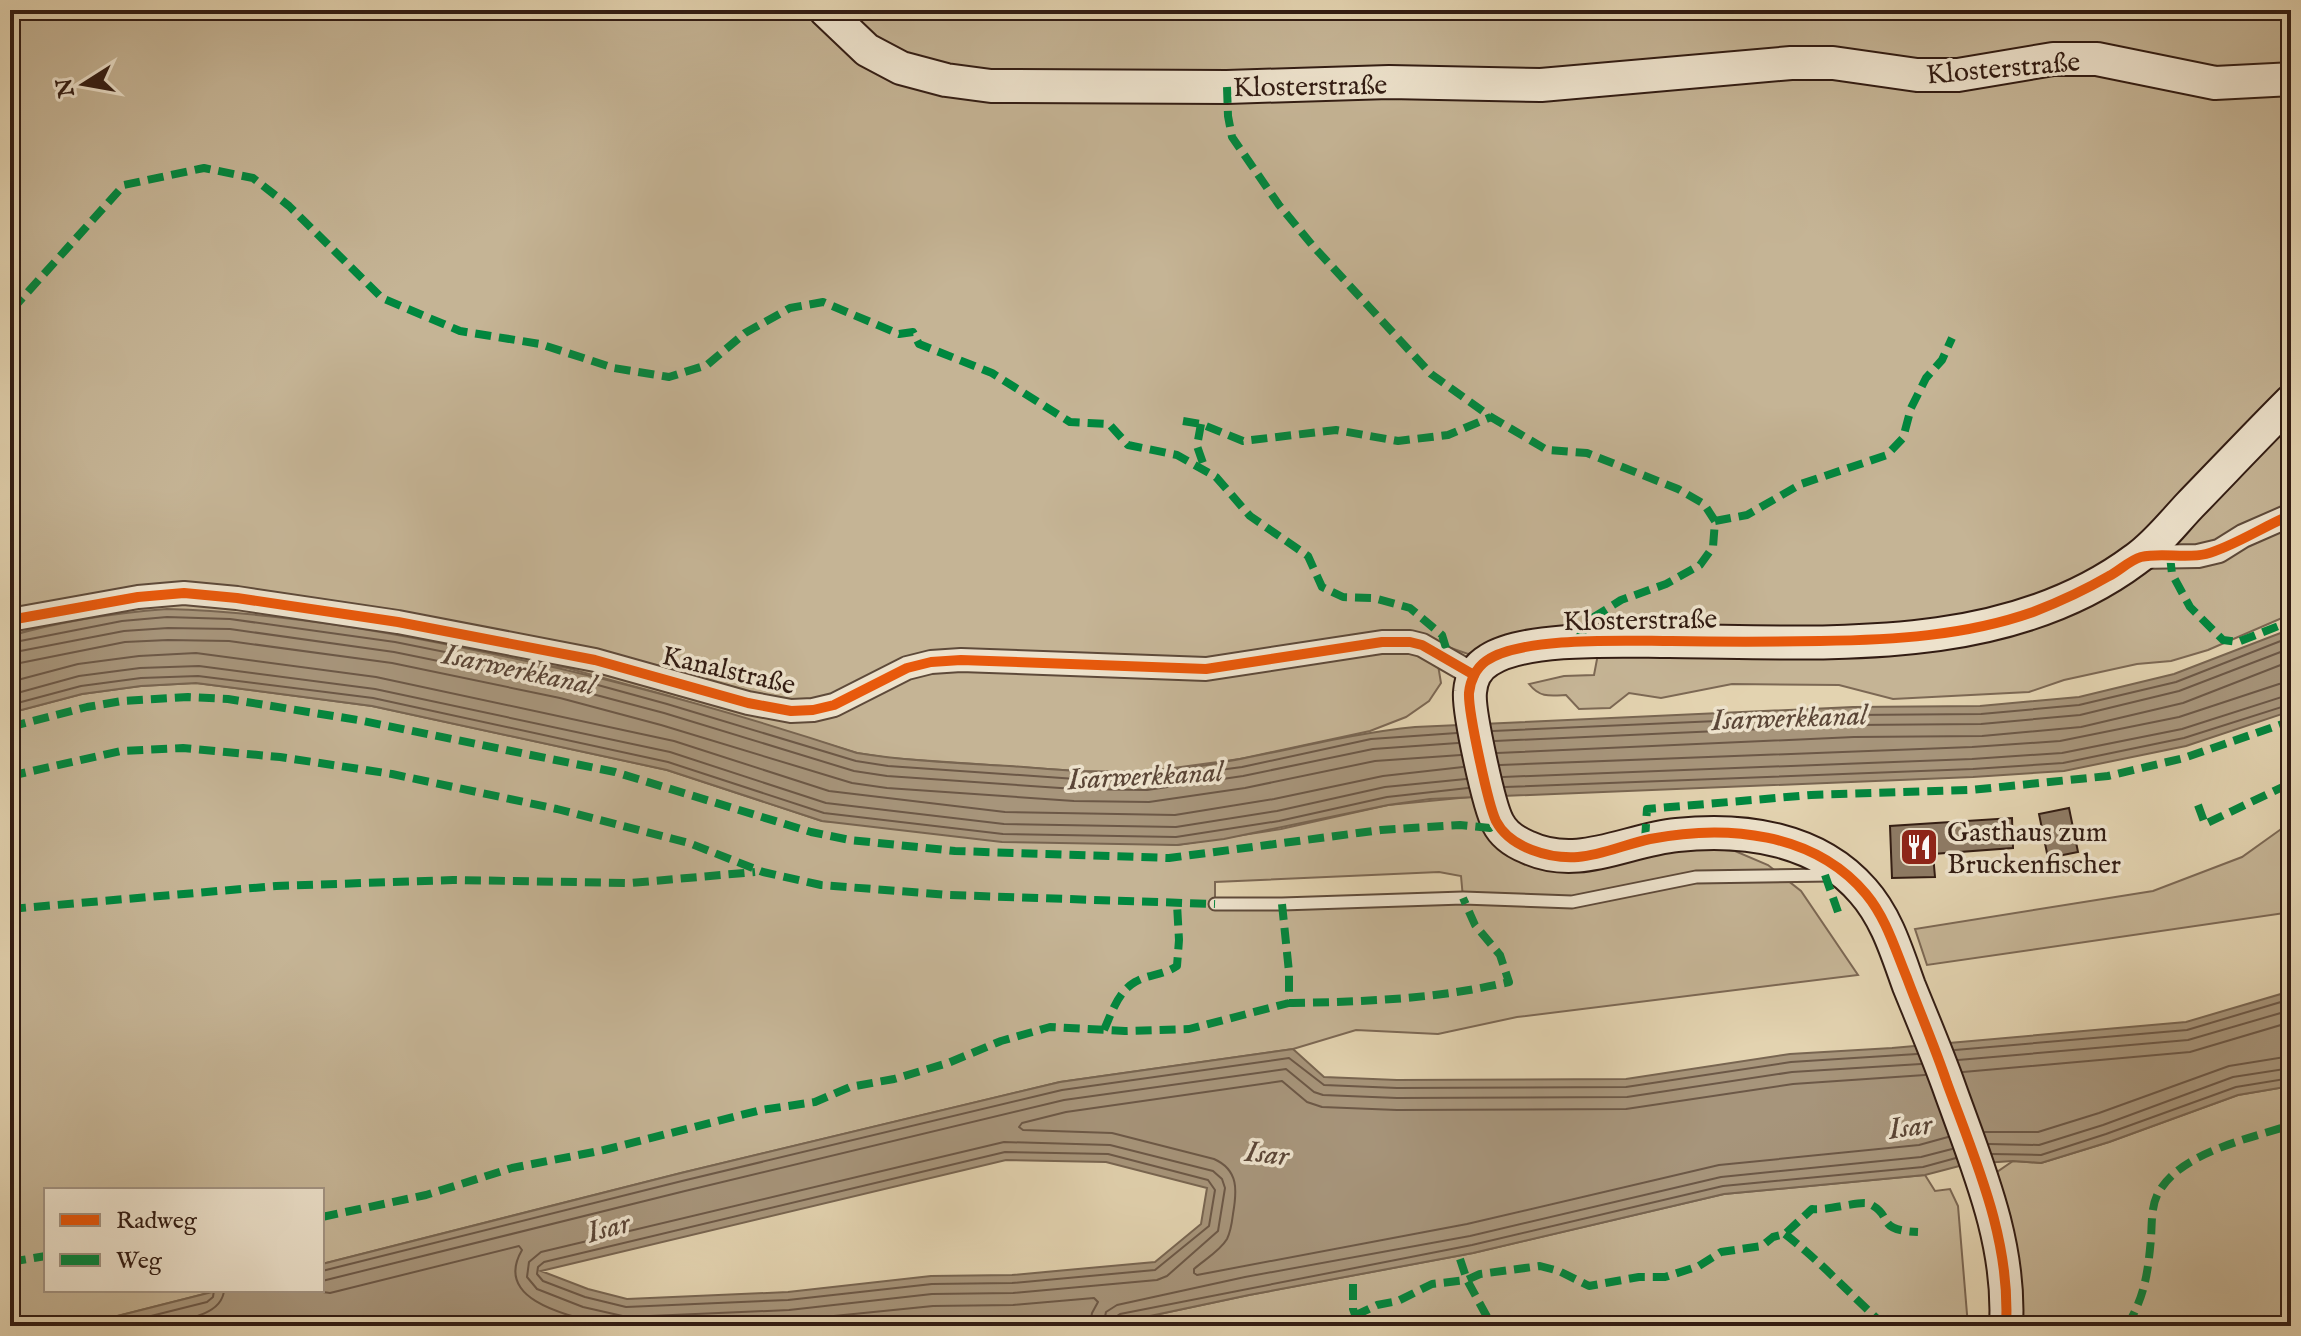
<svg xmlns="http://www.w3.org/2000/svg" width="2301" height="1336" font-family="'IM FELL English',serif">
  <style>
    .green { fill: #c5b495; stroke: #7c6854; stroke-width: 2; fill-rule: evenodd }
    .water { fill: #a7957b; stroke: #786551; stroke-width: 2; fill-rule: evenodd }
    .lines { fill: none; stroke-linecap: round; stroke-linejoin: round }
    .shore { stroke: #6c5847; stroke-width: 2 }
    .building { fill: #8e7b65; stroke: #321c13; stroke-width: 2 }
    .service-casing { stroke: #5e4a3a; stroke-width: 15 }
    .minor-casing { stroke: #5e4a3a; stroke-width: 26 }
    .secondary-casing { stroke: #321c13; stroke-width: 36 }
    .service { stroke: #ede2cc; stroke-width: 11 }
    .minor { stroke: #ede2cc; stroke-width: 22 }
    .secondary { stroke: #ede2cc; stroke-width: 32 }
    .quiet { stroke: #00873e; stroke-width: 8; stroke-dasharray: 16 8; stroke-linecap: butt }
    .cycleway-casing { stroke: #ede2cc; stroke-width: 15 }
    .cycleway { stroke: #e8590c; stroke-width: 10 }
    .labels { text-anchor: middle; stroke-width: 7; stroke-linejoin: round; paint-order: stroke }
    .street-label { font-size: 28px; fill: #321c13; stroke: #ede2cc }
    .poi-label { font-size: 28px; fill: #321c13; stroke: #ede2cc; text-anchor: start }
    .water-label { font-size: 30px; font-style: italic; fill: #5b4637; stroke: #ede2cc }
  </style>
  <rect width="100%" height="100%" fill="#e3d3b0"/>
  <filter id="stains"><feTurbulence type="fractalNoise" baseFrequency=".0025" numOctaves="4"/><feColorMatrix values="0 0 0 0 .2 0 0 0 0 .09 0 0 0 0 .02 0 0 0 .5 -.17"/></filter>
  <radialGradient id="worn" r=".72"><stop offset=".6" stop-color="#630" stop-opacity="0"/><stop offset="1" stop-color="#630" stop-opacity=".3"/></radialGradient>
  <g class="green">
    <path d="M10,10H2291V614L2208,650L2171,661L2137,664L2064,680L2029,692L1893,699L1839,685L1732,684L1661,698L1629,693L1610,708L1579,709L1566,695C1550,696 1540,698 1529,684L1564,676L1594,675L1598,654L1596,626L1568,624L1498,647L1468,654L1440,644L1438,665L1441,683L1429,701L1406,717L1370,731L1240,759L1144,772L1076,771L889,758L857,753L669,696L567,668L121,613L43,626L10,636Z"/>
    <path d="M196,683L372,706L667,770L822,821L1177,845L1281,829L1388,805L1480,796L1494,838L1654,851L1703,848L1735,851L1768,865L1801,891L1858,975L1517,1017L1438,1034L1356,1030L1293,1049L1060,1082L681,1173L322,1264V1190H46V1290H220L78,1326H10V713L82,694L141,686ZM1439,872L1461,876L1463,898L1215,903V882Z"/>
    <path d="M2291,822V912L1927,965L1915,929L2153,891L2242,857Z"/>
    <path d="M2291,1086V1326H2015L2018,1264L2010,1215L1997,1172L2013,1161L2041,1163L2109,1142L2238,1095Z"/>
    <path d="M1925,1175L1935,1191L1950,1189L1958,1206L1968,1326H1103L1249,1295L1473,1253L1724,1194Z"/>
  </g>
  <g class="water">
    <path d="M167,609C269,612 370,628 469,649C600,675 730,711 857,753C908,761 959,763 1009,766C1054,769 1099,774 1144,772C1235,767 1324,736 1415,727L1853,707L1980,706L2079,697L2174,674L2291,629V711L2186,746L2064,771L1973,777L1430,799L1388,805L1224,839L1177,845L1002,842L822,821L667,770L372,706L196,683L141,686L82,694L10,713V636C62,621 114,613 167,609Z"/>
    <path d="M2291,991V1086L2238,1095L2109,1142L2041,1163L2013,1161L1967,1164L1925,1175L1724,1194L1473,1253L1249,1295L1103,1326H78L220,1290H322V1264L681,1173L1060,1082L1293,1049L1324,1077L1397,1080L1626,1079L1790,1054L1892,1048L2186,1022ZM1006,1160L1106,1162L1207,1188L1201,1224L1155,1262L1012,1275L931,1276L788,1292L627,1299L588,1289L541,1271Z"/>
  </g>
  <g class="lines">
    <g class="shore">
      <path d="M10,643L122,621L167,617L230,619L395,642L565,676L667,704L856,761L888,766L1076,779L1144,780L1242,767L1371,739L1457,733"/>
      <path d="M10,653L124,631L168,628L230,629L394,652L562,686L664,713L854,771L887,776L1075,789L1147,790L1243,776L1373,749L1458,743"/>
      <path d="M10,665L125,642L168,640L229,641L392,663L560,698L661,725L852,783L887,788L1074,801L1149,802L1245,788L1375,761L1461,755"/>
      <path d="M10,682L78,664L139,656L196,653L376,677L674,741L829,791L1005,812L1175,815L1274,799L1383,776L1463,767"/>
      <path d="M10,695L79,676L140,668L199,666L375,689L670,752L826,803L1004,824L1176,827L1277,811L1385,787L1466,779"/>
      <path d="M10,705L81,686L141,678L198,676L373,698L668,762L824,813L1003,834L1176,837L1279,821L1387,797L1468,788"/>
      <path d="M1493,731L1853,715L1981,714L2079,705L2176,682L2291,637"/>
      <path d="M1495,741L1854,725L1981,724L2080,715L2179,691L2291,648"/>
      <path d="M1497,753L1854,737L1982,736L2081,727L2183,703L2291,661"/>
      <path d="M1500,765L1972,747L2060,741L2179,717L2279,684L2291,682"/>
      <path d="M1503,777L1972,759L2062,753L2182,729L2291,694"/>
      <path d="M1505,787L1973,769L2063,763L2184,738L2291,704"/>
      <path d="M1955,1050L2187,1030L2291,999"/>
      <path d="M1958,1060L2188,1040L2291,1010"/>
      <path d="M1963,1072L2190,1052L2291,1022"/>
      <path d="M1925,1075L1793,1084L1626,1109L1397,1110L1322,1107L1307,1102L1282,1081L1066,1112L1022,1123L1019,1127L1023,1130L1112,1133L1214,1159C1239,1170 1237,1191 1233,1214C1232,1222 1231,1231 1227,1239C1220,1251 1204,1260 1194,1269V1273L1197,1275L1467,1224L1719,1165L1919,1145L1948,1137"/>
      <path d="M1985,1132H2038L2099,1113L2229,1066L2291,1056"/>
      <path d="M1004,1142L1110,1145L1213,1171L1222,1179L1225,1188L1218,1231L1167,1276L1157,1280L1013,1293L932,1294L789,1310L627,1317L583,1307L537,1289L527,1277L529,1262L541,1252Z"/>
      <path d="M1989,1144L2039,1145L2103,1125L2233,1077L2291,1068"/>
      <path d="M1005,1152L1108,1154L1208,1180L1215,1190L1209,1226L1155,1270L1012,1283L932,1284L788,1300L626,1307L585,1297L543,1281L537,1274L538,1267L544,1262Z"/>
      <path d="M1992,1154L2041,1155L2106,1134L2236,1087L2291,1078"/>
      <path d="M322,1271L682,1181L1062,1090L1289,1058L1324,1085L1397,1088L1626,1087L1791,1062L1917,1054"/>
      <path d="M322,1281L685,1191L1064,1100L1286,1069L1314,1092L1323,1095L1397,1098L1627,1097L1792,1072L1921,1064"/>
      <path d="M309,1290L330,1293L519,1246L522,1250C491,1303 576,1317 611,1326"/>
      <path d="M111,1326L207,1302L213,1297L214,1290"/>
      <path d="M151,1326C174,1320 222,1319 224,1290"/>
      <path d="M734,1326L933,1306L1013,1305L1094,1298L1098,1302L1092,1313L1090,1326"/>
      <path d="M1103,1326L1106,1312L1117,1305L1245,1277L1470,1236L1721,1177L1921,1157L1952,1149"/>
      <path d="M1113,1326L1114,1318L1120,1314L1472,1245L1723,1186L1923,1167L1956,1158"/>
    </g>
  </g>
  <g class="building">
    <path d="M2069,808L2078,852L2048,858L2039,814Z"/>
    <path d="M2012,818L2013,848L1933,854L1935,877L1892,878L1890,826Z"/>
  </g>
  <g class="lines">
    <defs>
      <path id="service" d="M1215,904H1282L1463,898L1572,902L1696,877L1831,875"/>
      <g id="minor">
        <path d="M2139,557L2198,556L2219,551L2243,536L2291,515"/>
        <path d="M10,620L138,597L184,593L237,598L398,622L595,660L748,703L791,711L813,710L834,705L907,668L931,662L961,660L1206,669L1382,642H1410L1422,645L1474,675"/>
      </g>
      <g id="secondary">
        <path d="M825,10L867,50L901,68L946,80L991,86L1227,87L1389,82L1541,85L1791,63H1833L1917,75H1958L2053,59H2097L2215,83L2291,79"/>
        <path d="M2006,1326C2011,1241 1976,1163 1948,1084C1936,1051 1922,1018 1909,986C1897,953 1887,918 1863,891C1817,838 1744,828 1677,835C1626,840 1578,871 1527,847C1515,842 1504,835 1498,823C1489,807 1468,710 1470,692C1471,678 1477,667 1489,660C1526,636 1624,641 1669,641C1824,642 2004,658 2136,559C2156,545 2173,523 2190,505C2224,470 2257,435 2291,401"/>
      </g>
    </defs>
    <use href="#service" class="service-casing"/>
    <use href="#minor" class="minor-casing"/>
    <use href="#secondary" class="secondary-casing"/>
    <use href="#service" class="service"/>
    <use href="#minor" class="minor"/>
    <use href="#secondary" class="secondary"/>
    <g class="quiet">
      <path d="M1227,87L1228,116L1232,137L1279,205L1313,246L1431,374L1491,417L1547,450L1587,453L1678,489L1704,504L1715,521L1713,547L1700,565L1666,584L1621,600L1594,617L1576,641"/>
      <path d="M10,307L17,304L124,185L204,168L253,178L289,206L382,298L460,331L540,344L614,368L669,377L707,365L745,333L790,308L823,302L899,334L913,332L919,344L992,373L1070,422L1109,424L1128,445L1177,455L1216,477L1250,516L1308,556L1322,587L1343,597L1374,598L1410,608L1442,635L1450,661"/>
      <path d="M1183,421L1201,424L1243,441L1336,430L1398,441L1448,435L1491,417"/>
      <path d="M1201,424L1197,446L1205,469"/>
      <path d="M1715,521L1747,515L1801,484L1887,455L1903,438L1911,408L1926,378L1942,360L1952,338"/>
      <path d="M2170,556L2172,574L2190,607L2223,640L2238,642L2291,621"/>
      <path d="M10,727L87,707L122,701L188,697L228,699L358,720L615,772L811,832L850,840L955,851L1169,858L1381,830L1460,825L1490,828L1497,822"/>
      <path d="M10,776L121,751L183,748L280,757L392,774L557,809L689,843L763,872L821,885L949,895L1215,904"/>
      <path d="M2198,805L2205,824L2291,783"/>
      <path d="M1645,840L1647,809L1811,795L1971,790L2108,776L2184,758L2291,721"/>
      <path d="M1825,875L1838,912"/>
      <path d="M10,909L276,886L453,880L631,883L755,872"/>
      <path d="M1289,1003C1363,1002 1437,999 1509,982L1500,955L1475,925L1463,898"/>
      <path d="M1104,1030C1112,1012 1118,992 1135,982C1148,974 1162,976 1177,966L1179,940L1177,904"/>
      <path d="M322,1217L426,1195L512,1168L604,1150L761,1110L815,1102L850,1087L894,1079L948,1063L1001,1041L1050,1027L1125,1031L1189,1029L1289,1003V972L1282,904"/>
      <path d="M1785,1234C1821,1262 1851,1295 1885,1326"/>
      <path d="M1460,1259L1467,1280L1492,1326"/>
      <path d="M10,1262L46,1256"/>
      <path d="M1353,1284V1309L1358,1323"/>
      <path d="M1333,1326L1377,1305L1398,1301L1432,1284L1467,1280L1480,1274L1540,1266L1559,1271L1589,1286L1639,1277H1665L1699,1266L1721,1252L1762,1246L1773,1237L1785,1234L1812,1209C1828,1211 1861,1200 1870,1204C1895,1217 1874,1230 1918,1232"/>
      <path d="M2127,1326C2145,1296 2148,1272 2151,1238C2152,1222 2151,1203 2160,1190C2183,1152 2251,1138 2291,1125"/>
    </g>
    <defs>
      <g id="cycleway">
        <path d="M10,620L138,597L184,593L237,598L398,622L595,660L748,703L791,711L813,710L834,705L907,668L931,662L961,660L1206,669L1382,642H1410L1422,645L1474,675"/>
        <path d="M2006,1326C2011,1240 1976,1162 1947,1083C1935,1047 1920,1013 1907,978C1895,949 1886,918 1866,894C1814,832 1726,824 1650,839C1626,844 1603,855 1578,857C1550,859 1510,848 1496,821C1488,804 1468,711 1469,693C1470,681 1476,668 1486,661C1521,636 1627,641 1671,641C1721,642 1771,642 1820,641C1892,640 1965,636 2033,612C2059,602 2085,590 2109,576C2119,571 2130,560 2141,557C2162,552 2185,559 2206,554C2233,547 2264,526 2291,515"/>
      </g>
    </defs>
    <use href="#cycleway" class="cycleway-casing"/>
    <use href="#cycleway" class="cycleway"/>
  </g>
  <defs>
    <symbol id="restaurant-square" viewBox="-11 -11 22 22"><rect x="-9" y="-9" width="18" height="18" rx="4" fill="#8f2418" stroke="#ede2cc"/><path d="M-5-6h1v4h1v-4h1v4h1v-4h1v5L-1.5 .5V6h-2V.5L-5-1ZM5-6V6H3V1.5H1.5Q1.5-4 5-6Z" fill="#fff"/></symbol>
  </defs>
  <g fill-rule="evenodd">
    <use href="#restaurant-square" x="1897" y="825" width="44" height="44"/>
  </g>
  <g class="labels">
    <g class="street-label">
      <text transform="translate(2003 67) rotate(-5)" y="10">Klosterstraße</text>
      <text transform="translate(1310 85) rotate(-1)" y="10">Klosterstraße</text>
      <text transform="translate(1640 619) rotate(-1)" y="10">Klosterstraße</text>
      <text transform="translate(729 669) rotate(13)" y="10">Kanalstraße</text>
    </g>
    <g class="poi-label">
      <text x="1947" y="841">Gasthaus zum<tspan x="1947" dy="32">Bruckenfischer</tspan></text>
    </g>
    <g class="water-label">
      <text transform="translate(519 669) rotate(12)" y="10">Isarwerkkanal</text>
      <text transform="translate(1789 717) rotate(-2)" y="10">Isarwerkkanal</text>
      <text transform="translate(1145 775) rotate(-3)" y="10">Isarwerkkanal</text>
      <text transform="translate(1910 1126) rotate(-7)" y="10">Isar</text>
      <text transform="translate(1267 1153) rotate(7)" y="10">Isar</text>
      <text transform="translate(608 1227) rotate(-15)" y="10">Isar</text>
    </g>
  </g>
  <rect width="2301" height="1336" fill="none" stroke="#e3d3b0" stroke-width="40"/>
  <rect x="12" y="12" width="2277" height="1312" fill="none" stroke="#321c13" stroke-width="4"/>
  <rect x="20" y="20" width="2261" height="1296" fill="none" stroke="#321c13" stroke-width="2"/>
  <rect x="44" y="1188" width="280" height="104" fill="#ede2cc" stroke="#a29382" stroke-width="2"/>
  <rect x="60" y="1214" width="40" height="12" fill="#e8590c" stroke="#a29382" stroke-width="2"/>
  <text x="116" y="1228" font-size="24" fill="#321c13">Radweg</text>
  <rect x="60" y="1254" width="40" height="12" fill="#00873e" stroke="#a29382" stroke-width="2"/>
  <text x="116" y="1268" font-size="24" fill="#321c13">Weg</text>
  <g transform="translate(84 84) rotate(259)" stroke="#ede2cc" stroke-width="6" paint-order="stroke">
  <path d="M0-6L14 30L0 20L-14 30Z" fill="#321c13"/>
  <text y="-12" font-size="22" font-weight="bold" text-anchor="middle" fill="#321c13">N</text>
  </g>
  <rect width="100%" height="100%" filter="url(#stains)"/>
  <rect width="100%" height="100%" fill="url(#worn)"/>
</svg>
